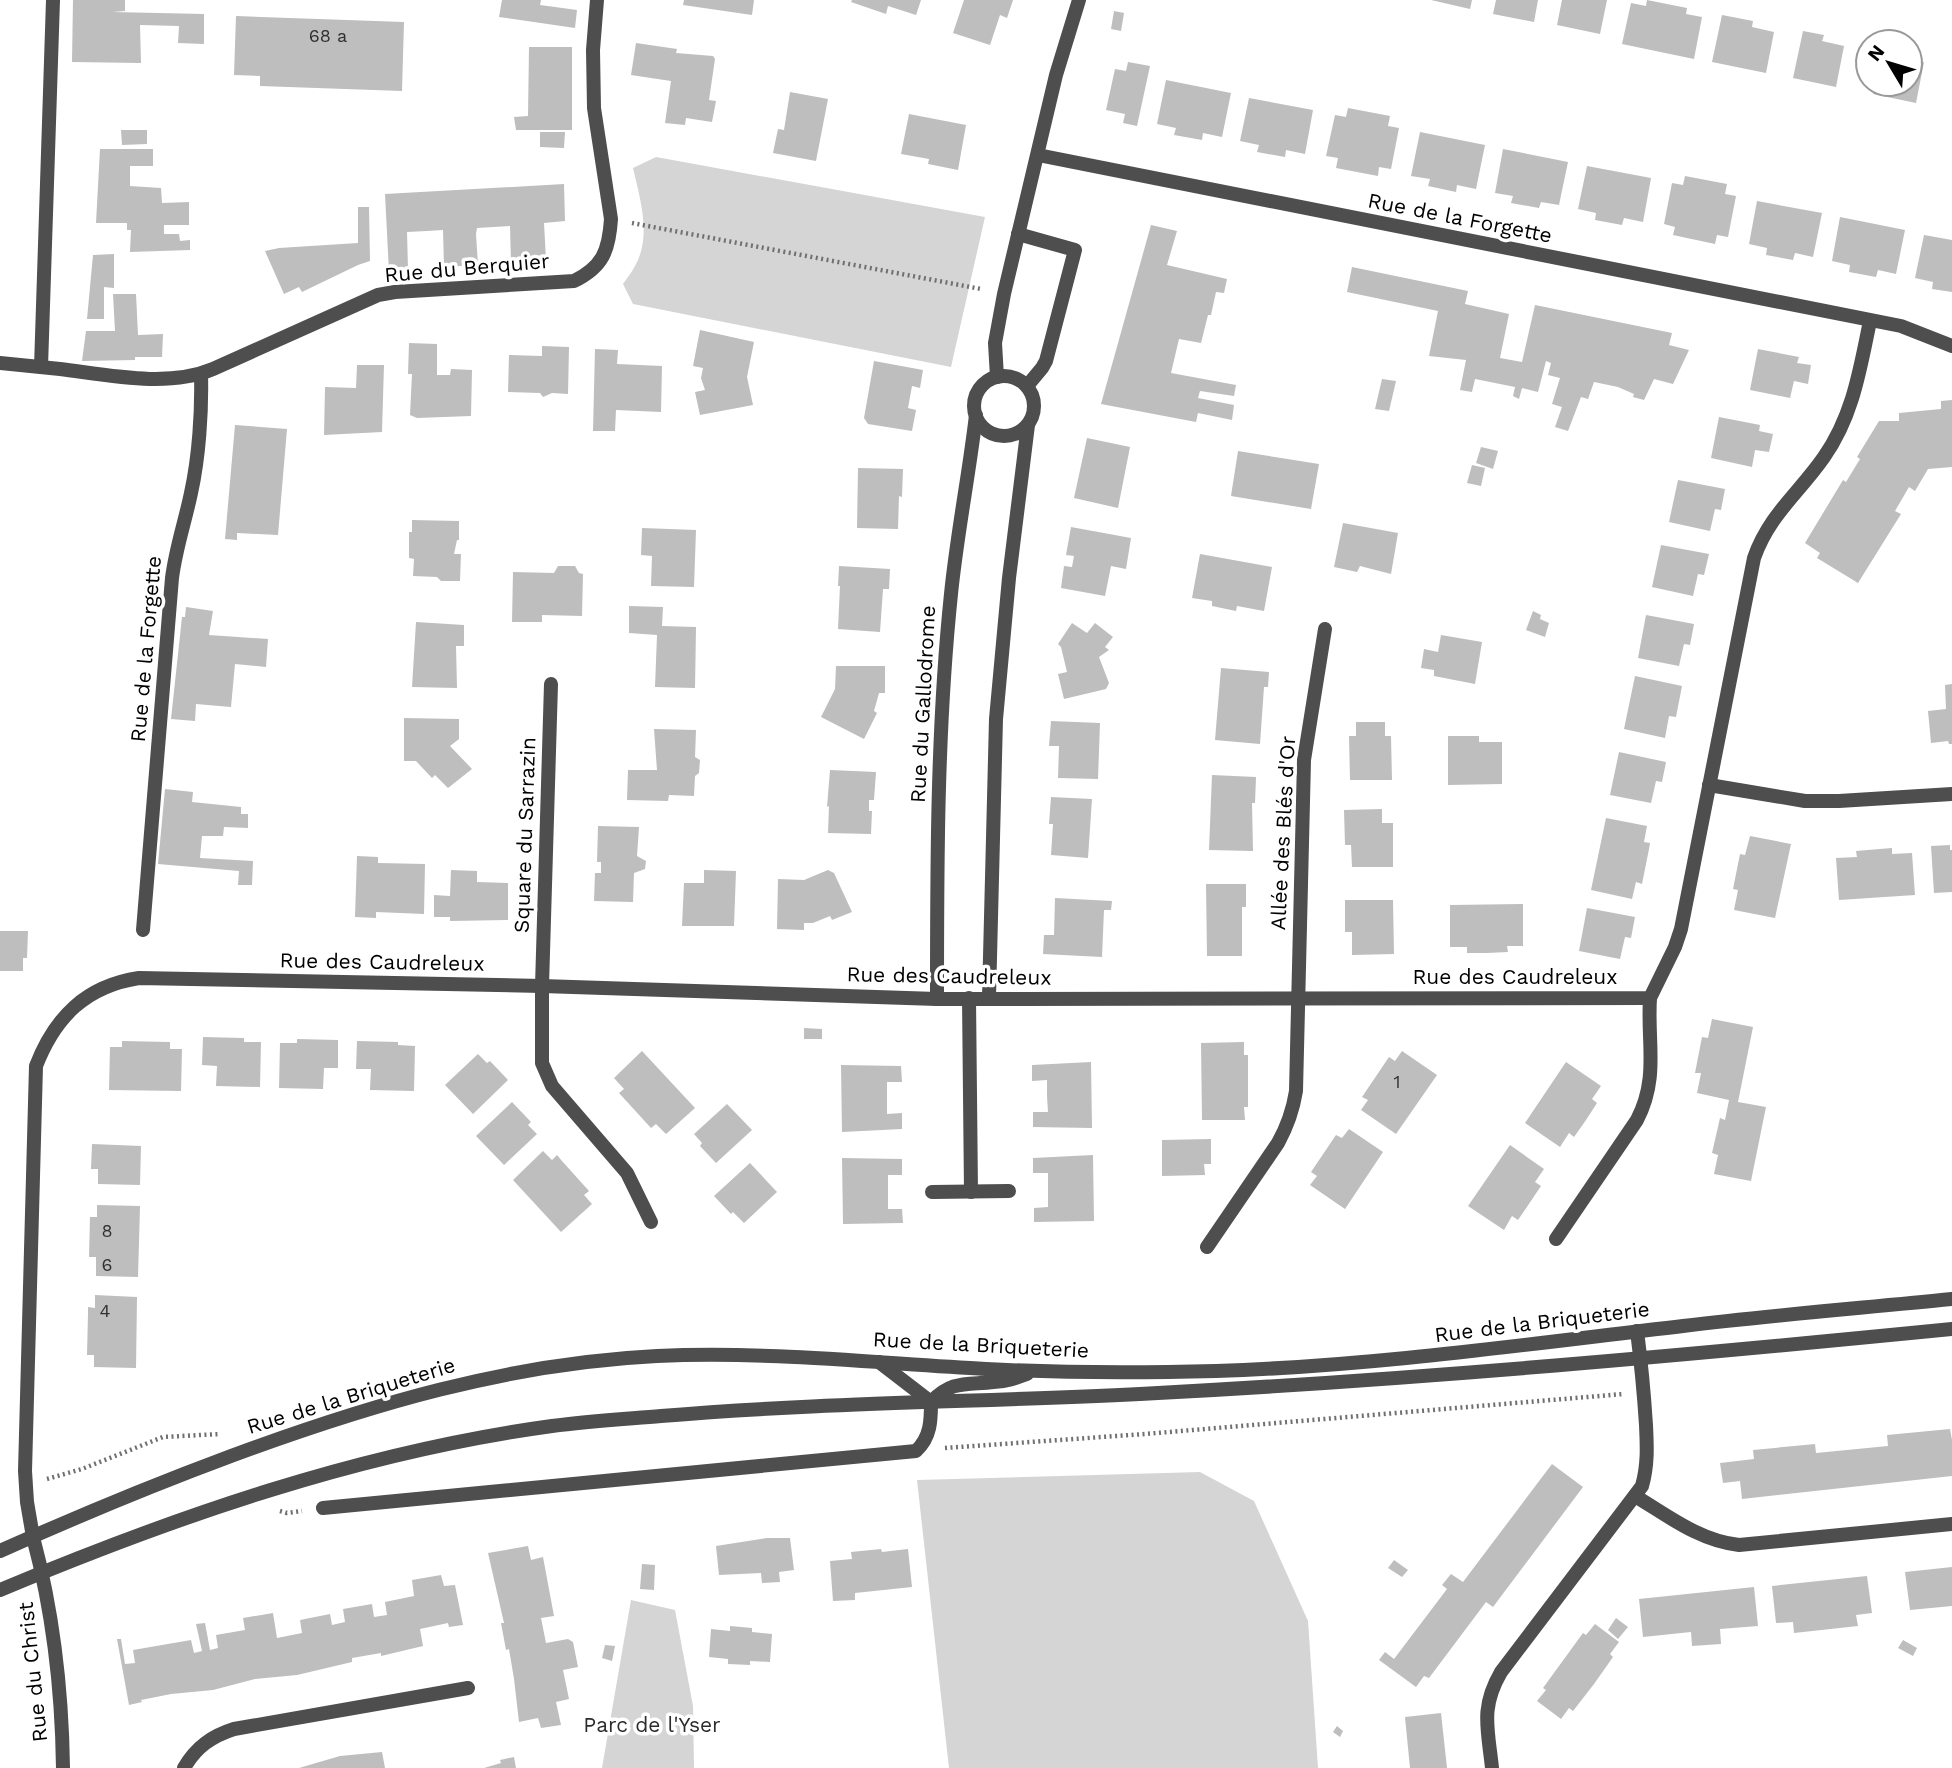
<svg xmlns="http://www.w3.org/2000/svg" width="1952" height="1768" font-family="'Work Sans',sans-serif">
  <style>
    .green { fill: #d5d5d5 }
    .building { fill: #bebebe }
    .lines { fill: none; stroke-linecap: round; stroke-linejoin: round }
    .path { stroke: #707070; stroke-width: 4.5; stroke-dasharray: 2 3.5; stroke-linecap: butt }
    .minor { stroke: #4e4e4e; stroke-width: 14 }
    .tertiary { stroke: #4e4e4e; stroke-width: 14 }
    .labels { text-anchor: middle; stroke-width: 7; stroke-linejoin: round; paint-order: stroke }
    .number-label { font-size: 18px; fill: #303030 }
    .street-label { font-size: 21px; fill: #000; stroke: #fff }
    .park-label { font-size: 21px; fill: #2c2c2c; stroke: #fff }
  </style>
  <rect width="100%" height="100%" fill="#fff"/>
  <g class="green">
    <path d="M656,157L985,217L951,367L633,304L623,284C627,278 632,272 635,266C652,236 640,199 633,168Z"/>
    <path d="M1200,1472L1254,1501L1308,1621L1318,1768H949L917,1480Z"/>
    <path d="M631,1600L675,1610L693,1706L694,1768H602Z"/>
  </g>
  <g class="building">
    <path d="M73,0H125V11L112,12L204,14V44L178,43L179,26L140,25L141,63L72,62Z"/>
    <path d="M502,0H541L540,5L577,10L575,28L499,17Z"/>
    <path d="M684,0H754L752,15L683,5Z"/>
    <path d="M852,0H921L916,15L888,6L886,14L851,2Z"/>
    <path d="M964,0H1013L1007,18L1000,15L990,45L953,33Z"/>
    <path d="M1431,0H1472L1470,9Z"/>
    <path d="M1496,0H1538L1534,22L1493,14Z"/>
    <path d="M1562,0H1607L1600,34L1557,25Z"/>
    <path d="M1647,0L1687,8L1686,14L1702,17L1694,59L1622,44L1631,3L1646,6Z"/>
    <path d="M1114,11L1124,13L1121,31L1111,29Z"/>
    <path d="M1722,15L1753,21L1752,27L1774,32L1766,73L1712,62Z"/>
    <path d="M236,16L404,22L402,91L260,86V76L234,75Z"/>
    <path d="M1803,31L1824,35L1822,41L1844,46L1836,87L1793,78Z"/>
    <path d="M636,43L677,49L676,53L713,56L715,59L709,100L716,101L712,122L686,118L685,125L665,123L671,81L631,75Z"/>
    <path d="M529,47H572V130H516L514,117L528,116Z"/>
    <path d="M1867,53H1868V83L1861,81Z"/>
    <path d="M1910,59L1924,62L1916,103L1873,94L1875,84H1910Z"/>
    <path d="M1128,62L1150,66L1137,126L1123,123L1125,114L1106,110L1115,69L1126,71Z"/>
    <path d="M1166,80L1231,93L1222,137L1203,133L1202,140L1174,135L1176,128L1157,124Z"/>
    <path d="M790,92L828,99L816,161L773,153L778,129L784,130Z"/>
    <path d="M1249,98L1313,110L1305,154L1286,150L1285,157L1257,152L1259,145L1240,141Z"/>
    <path d="M1348,108L1390,116L1388,126L1399,128L1391,169L1379,167L1378,176L1336,168L1338,158L1326,156L1335,115L1346,117Z"/>
    <path d="M909,114L966,125L958,170L928,164L929,159L901,154Z"/>
    <path d="M121,130H147V144L122,145Z"/>
    <path d="M540,132H565L564,148L540,147Z"/>
    <path d="M1420,132L1485,145L1476,189L1457,185L1456,192L1428,186L1430,179L1411,176Z"/>
    <path d="M100,149H153V166H130V186L161,188L162,203L189,202V225H164V234H179L180,241L190,240V250L130,252L131,230H127V223H96Z"/>
    <path d="M1503,149L1568,162L1559,205L1541,202L1539,208L1511,203L1513,196L1495,193Z"/>
    <path d="M1587,166L1651,178L1643,222L1624,218L1622,225L1595,220L1596,213L1578,209Z"/>
    <path d="M1685,176L1727,184L1725,194L1736,196L1728,237L1717,235L1715,244L1673,235L1675,227L1664,224L1672,183L1683,185Z"/>
    <path d="M564,184L565,221L544,223L546,260L511,263L510,226L477,228L476,234L478,265L444,267L443,230L427,231L407,232L408,269L389,272L385,194Z"/>
    <path d="M1757,201L1822,213L1813,257L1795,253L1793,260L1766,255L1767,248L1749,244Z"/>
    <path d="M358,207H369L370,261L358,265L302,292L299,287L284,294L265,251L279,248L358,243Z"/>
    <path d="M1840,217L1905,230L1896,274L1878,270L1876,277L1849,272L1850,265L1832,261Z"/>
    <path d="M1151,225L1177,231L1167,265L1227,279L1224,293L1216,292L1211,315H1208L1201,343L1179,339L1171,373L1236,385L1234,396L1200,391L1198,398L1234,405L1232,420L1198,413L1196,422L1101,404Z"/>
    <path d="M1924,235L1952,240V292L1932,289L1933,282L1915,278Z"/>
    <path d="M114,254V288L104,287V319H87L93,255Z"/>
    <path d="M1352,267L1468,291L1465,304L1509,314L1500,358L1522,362L1535,305L1672,333L1669,345L1689,350L1673,384L1654,379L1644,400L1633,397L1634,394L1618,387L1594,382L1588,399L1581,397L1568,431L1555,427L1562,407L1552,404L1560,378L1548,375L1551,363L1546,361L1538,392L1522,388L1519,399L1513,396L1515,387L1475,379L1472,392L1460,390L1466,360L1429,356L1438,311L1347,292Z"/>
    <path d="M113,294H136L138,335L163,334L162,357H135V360L82,361L86,331H115Z"/>
    <path d="M700,330L754,342L747,377L753,405L700,415L695,392L705,390L701,378L703,368L693,366Z"/>
    <path d="M409,343L437,344V375H450L451,369L472,370L471,416L417,418L410,415L412,374H408Z"/>
    <path d="M542,346L569,347L568,394L552,393L543,397L540,393L508,392L509,355L542,356Z"/>
    <path d="M595,349L618,350L617,364L662,366L661,412L616,410L615,431H593Z"/>
    <path d="M1758,349L1799,357L1797,363L1811,365L1808,384L1794,381L1790,398L1750,390Z"/>
    <path d="M874,361L923,370L920,388L912,386L908,408L916,410L912,431L868,424L864,418Z"/>
    <path d="M357,365H384L382,432L324,435L325,387L356,388Z"/>
    <path d="M1382,379L1396,381L1389,411L1375,409Z"/>
    <path d="M1952,400V467L1928,469L1915,491L1909,487L1895,511L1901,514L1858,583L1817,558L1820,553L1805,543L1843,480L1846,482L1860,459L1857,457L1879,421H1899V413L1941,409V401Z"/>
    <path d="M1719,417L1760,425L1759,431L1773,434L1769,452L1755,450L1752,467L1711,458Z"/>
    <path d="M235,425L287,429L278,535L237,533V540L225,539Z"/>
    <path d="M1087,438L1130,447L1118,508L1074,498Z"/>
    <path d="M1481,447L1498,451L1493,469L1476,463Z"/>
    <path d="M1238,451L1319,464L1311,509L1231,496Z"/>
    <path d="M1472,465L1485,468L1481,486L1467,483Z"/>
    <path d="M858,468L903,469L902,497L899,496L898,529L857,528Z"/>
    <path d="M1678,480L1725,489L1721,510L1715,509L1710,531L1669,522Z"/>
    <path d="M412,520L459,521V540H457L454,554H461L460,581H441L437,577L413,576L414,559L409,558V532H412Z"/>
    <path d="M1343,523L1398,533L1391,574L1360,566L1357,572L1334,567Z"/>
    <path d="M1071,527L1131,538L1126,569L1111,566L1105,596L1061,588L1064,566L1072,567L1074,556L1066,555Z"/>
    <path d="M642,528L696,530L694,587L651,586L652,556L641,555Z"/>
    <path d="M1661,545L1709,554L1704,575L1698,574L1693,596L1652,587Z"/>
    <path d="M1200,554L1272,567L1264,611L1237,606L1236,611L1212,606V601L1192,598Z"/>
    <path d="M558,566H575L579,573L583,574L582,616L542,615V622H512L513,572L554,573Z"/>
    <path d="M839,566L890,569L889,589H883L880,632L838,629L840,586H838Z"/>
    <path d="M629,606L663,607L662,626L696,627L695,688L655,687L657,635L629,633Z"/>
    <path d="M186,607L213,611L209,635L268,639L266,667L235,664L231,707L196,704L195,721L171,719L182,617H185Z"/>
    <path d="M1533,611L1541,615L1540,619L1549,623L1545,637L1526,630Z"/>
    <path d="M1646,615L1694,624L1690,645L1684,644L1679,666L1638,658Z"/>
    <path d="M416,622L464,625V646H456L457,688L412,687Z"/>
    <path d="M1072,623L1087,633L1095,623L1113,637L1105,647L1109,650L1099,657L1109,683L1106,689L1064,699L1058,674L1067,672L1061,647L1058,644Z"/>
    <path d="M1441,635L1482,642L1475,684L1434,676V670L1421,668L1424,649L1438,652Z"/>
    <path d="M836,666H885V693H879L874,711L877,713L864,739L821,717L835,689Z"/>
    <path d="M1221,668L1269,672L1268,687H1264L1260,744L1215,740Z"/>
    <path d="M1635,676L1682,686L1676,717L1669,716L1665,738L1624,729Z"/>
    <path d="M1952,684V744H1949L1948,741L1931,743L1928,711L1946,709L1945,685Z"/>
    <path d="M404,718L459,719V739L450,746L472,769L448,788L435,775L432,778L416,761H404Z"/>
    <path d="M1051,721L1100,723L1098,779L1058,778L1059,746H1049Z"/>
    <path d="M1356,722H1385V736H1391L1392,780H1350L1349,736H1356Z"/>
    <path d="M654,729L696,730L695,757L700,760L699,773L695,776L694,796L669,795L668,801L627,800L628,770H657Z"/>
    <path d="M1448,736H1479V742H1502V784L1448,785Z"/>
    <path d="M1619,752L1666,762L1662,782L1656,781L1651,803L1610,795Z"/>
    <path d="M830,770L876,772L874,800H869V811H872L871,834L828,833L829,806L827,807Z"/>
    <path d="M1212,775L1256,777L1255,803H1252L1253,851L1209,850Z"/>
    <path d="M165,789L193,792L192,802L241,807V814H248V828L224,827L223,836H202L200,858L253,861L252,885H238L239,871L158,864Z"/>
    <path d="M1051,797L1092,799L1088,858L1051,855L1053,824H1049Z"/>
    <path d="M1382,809V823H1393V867H1352L1351,845H1345L1344,810Z"/>
    <path d="M1606,818L1647,826L1644,842L1650,843L1649,849L1642,884L1636,882L1632,899L1591,890Z"/>
    <path d="M598,826L639,827L637,856L646,861L645,869L634,873L633,902L594,901L595,873H601V862H597Z"/>
    <path d="M1750,836L1791,844L1775,918L1734,910L1738,890L1733,889L1740,854L1745,855Z"/>
    <path d="M1950,845V850H1952V892L1934,893L1931,846Z"/>
    <path d="M1892,848V854L1912,853L1915,895L1839,900L1836,858L1857,857L1856,851Z"/>
    <path d="M357,856L378,857V863L425,864L424,914L376,912V918L355,917Z"/>
    <path d="M451,870L477,871V882L508,883V920L450,921V917H434V895L450,896Z"/>
    <path d="M704,870L736,871L734,926H682L684,883H704Z"/>
    <path d="M828,870L834,873L852,912L832,920L830,916L813,923H804V930L777,929L778,879L804,880Z"/>
    <path d="M1206,884H1246V907H1242V956H1207Z"/>
    <path d="M1055,898L1112,901L1111,910H1104L1102,957L1043,954L1044,935H1054Z"/>
    <path d="M1345,900H1393L1394,954L1352,955V932H1345Z"/>
    <path d="M1523,904V946H1507L1508,952L1487,953H1467V947H1450V905Z"/>
    <path d="M1587,908L1635,917L1631,938L1625,937L1620,959L1579,951Z"/>
    <path d="M0,931H28L27,958H23V971H0Z"/>
    <path d="M1712,1019L1753,1027L1738,1102L1766,1107L1751,1181L1714,1174L1718,1155L1712,1153L1720,1118L1725,1120L1729,1100L1697,1093L1701,1073H1695L1702,1037L1708,1038Z"/>
    <path d="M804,1028L822,1029V1039H804Z"/>
    <path d="M203,1037L244,1038V1042H261L260,1087L216,1086L217,1066L202,1065Z"/>
    <path d="M297,1039L338,1040V1068H324L323,1089L279,1088L280,1043H297Z"/>
    <path d="M122,1041L170,1042V1049H182L181,1091L109,1090L110,1047H122Z"/>
    <path d="M357,1041L398,1042V1045L415,1046L414,1091L370,1090L371,1069H356Z"/>
    <path d="M1244,1042V1055H1248V1107H1244L1245,1120H1202L1201,1043Z"/>
    <path d="M642,1051L695,1108L666,1134L656,1124L651,1128L619,1093L624,1089L614,1078Z"/>
    <path d="M1402,1051L1437,1075L1396,1134L1361,1110L1368,1100L1362,1097L1389,1057L1395,1061Z"/>
    <path d="M478,1054L487,1063L490,1061L508,1080L473,1114L445,1085Z"/>
    <path d="M1091,1062L1092,1128L1033,1127V1112H1048L1047,1096V1080L1032,1081V1065Z"/>
    <path d="M1566,1062L1601,1086L1592,1099L1597,1103L1586,1120L1574,1137L1569,1133L1560,1147L1525,1123Z"/>
    <path d="M841,1065L901,1066L902,1082H887V1114L902,1113V1129L842,1132Z"/>
    <path d="M512,1102L531,1122L528,1125L537,1134L504,1165L476,1136Z"/>
    <path d="M727,1104L752,1130L716,1163L700,1146L702,1143L694,1134Z"/>
    <path d="M1349,1129L1383,1152L1345,1209L1310,1185L1317,1176L1311,1172L1336,1135L1342,1138Z"/>
    <path d="M1211,1139V1164H1204L1205,1175L1162,1176V1140Z"/>
    <path d="M92,1144L141,1146L140,1185L98,1184V1169H91Z"/>
    <path d="M1510,1145L1544,1169L1535,1182L1541,1186L1518,1220L1512,1216L1504,1230L1468,1206Z"/>
    <path d="M543,1151L552,1160L557,1155L562,1161L589,1191L584,1195L592,1204L561,1232L513,1180Z"/>
    <path d="M1093,1155L1094,1221L1034,1222V1208L1048,1207V1173H1033V1158Z"/>
    <path d="M842,1158L902,1159V1175H888V1209H902L903,1223L843,1224Z"/>
    <path d="M750,1163L777,1192L744,1223L733,1212L731,1214L714,1196Z"/>
    <path d="M97,1205L140,1206L138,1277L96,1276V1257H89L90,1217H97Z"/>
    <path d="M95,1295L137,1297L136,1368L94,1367V1355H87L88,1314V1307L95,1308Z"/>
    <path d="M1950,1429L1952,1440V1476L1742,1499L1740,1481L1723,1483L1720,1463L1754,1459L1753,1450L1815,1444L1816,1453L1888,1446L1887,1435Z"/>
    <path d="M1552,1464L1583,1487L1493,1607L1486,1602L1429,1678L1424,1676L1416,1687L1379,1660L1385,1652L1394,1659L1447,1589L1442,1585L1451,1574L1463,1582Z"/>
    <path d="M767,1538H790L794,1570L779,1572L780,1582L762,1583L761,1573L719,1575L716,1546Z"/>
    <path d="M528,1546L531,1560L543,1557L554,1616L541,1618L546,1643L568,1639L573,1642L578,1667L563,1670L569,1699L556,1702L561,1725L541,1728L538,1718L519,1722L514,1679L509,1649L506,1650L501,1623H504L488,1553Z"/>
    <path d="M881,1549L882,1552L908,1549L912,1587L855,1593V1600L833,1601L830,1561L852,1559L851,1552Z"/>
    <path d="M1394,1560L1408,1570L1402,1577L1388,1568Z"/>
    <path d="M642,1564L655,1565L654,1590L640,1589Z"/>
    <path d="M1952,1567V1606L1910,1610L1905,1572Z"/>
    <path d="M441,1575L444,1586L455,1585L463,1625L449,1627L448,1623L420,1629L423,1646L381,1656V1653L352,1658V1662L297,1675L255,1679L213,1690L171,1694L141,1700L142,1702L129,1705L117,1639H121L125,1664L135,1663L133,1650L191,1640L194,1653L202,1651L196,1624L205,1623L210,1650L218,1648L216,1635L245,1630L243,1618L273,1613L277,1638L302,1633L300,1620L330,1614L332,1625L345,1622L343,1609L372,1604L374,1617L387,1615L385,1602L414,1596L412,1580Z"/>
    <path d="M1867,1576L1872,1613L1856,1615L1858,1626L1794,1633L1793,1622L1776,1623L1772,1586Z"/>
    <path d="M1754,1587L1758,1626L1720,1629L1721,1644L1692,1646L1691,1632L1643,1637L1639,1599Z"/>
    <path d="M1616,1618L1628,1627L1618,1639L1608,1630Z"/>
    <path d="M1595,1624L1619,1642L1610,1654L1613,1657L1594,1684L1573,1711L1569,1708L1561,1719L1537,1701L1546,1690L1543,1688L1583,1633L1586,1635Z"/>
    <path d="M730,1626L752,1628V1632L772,1634L770,1662L750,1661V1665L728,1664V1659L709,1657L711,1629L730,1631Z"/>
    <path d="M1903,1640L1917,1648L1913,1656L1898,1648Z"/>
    <path d="M605,1645L615,1646L612,1661L602,1658Z"/>
    <path d="M1441,1713L1447,1768H1410L1405,1717Z"/>
    <path d="M1337,1726L1343,1731L1340,1737L1333,1732Z"/>
    <path d="M382,1752L385,1768H299L340,1756Z"/>
    <path d="M514,1757L516,1768H484L501,1763L500,1760Z"/>
  </g>
  <g class="lines">
    <g class="path">
      <path d="M632,223L981,289"/>
      <path d="M945,1448L1145,1434L1623,1394"/>
      <path d="M47,1479L82,1469L163,1437L220,1434"/>
      <path d="M280,1511L287,1513L302,1511"/>
    </g>
    <g class="minor">
      <path d="M1038,155L1901,326L1952,346"/>
      <path d="M1018,234L1075,250L1046,361L1042,368L1027,386"/>
      <path d="M0,363C20,365 40,367 60,369C108,375 168,388 213,369L378,295L395,292L574,281C603,267 609,250 611,219L594,108L593,50L597,0"/>
      <path d="M41,367L53,0"/>
      <circle cx="1004" cy="406" r="30"/>
      <path d="M997,377L995,343L1004,294L1056,75L1079,0"/>
      <path d="M551,684L542,986V1063L552,1086L627,1173L651,1222"/>
      <path d="M1709,785L1805,801H1839L1952,794"/>
      <path d="M143,930L172,578C176,547 185,522 191,493C199,457 202,411 201,374"/>
      <path d="M989,997L996,719L1009,578L1028,425"/>
      <path d="M969,998L971,1192"/>
      <path d="M937,999C937,863 937,729 951,594C957,534 969,475 976,415"/>
      <path d="M932,1192L1009,1191"/>
      <path d="M1556,1239L1637,1120C1659,1078 1647,1042 1650,998"/>
      <path d="M1207,1247L1278,1143C1288,1125 1293,1110 1296,1091L1304,760L1325,629"/>
      <path d="M1635,1496C1668,1516 1700,1541 1739,1545L1952,1524"/>
      <path d="M323,1508L916,1451C931,1437 931,1420 931,1402"/>
      <path d="M33,1537L27,1502L25,1471L36,1066C55,1017 86,986 139,978L542,986L937,999L1650,998L1675,947L1681,929L1754,558C1769,515 1799,493 1824,457C1853,416 1860,369 1870,321"/>
      <path d="M184,1768C196,1747 212,1736 234,1729L468,1688"/>
      <path d="M1492,1768C1488,1729 1480,1708 1501,1672L1642,1486C1648,1465 1647,1446 1646,1425C1644,1394 1641,1362 1637,1331"/>
    </g>
    <g class="tertiary">
      <path d="M879,1362L931,1402"/>
      <path d="M931,1402C952,1380 966,1385 994,1382C1005,1382 1016,1378 1027,1374"/>
      <path d="M33,1537C53,1612 62,1690 63,1768"/>
      <path d="M0,1551C76,1517 153,1485 231,1456C369,1405 509,1363 657,1356C767,1351 876,1363 986,1369C1063,1373 1140,1373 1216,1371C1373,1366 1528,1344 1683,1326C1773,1315 1863,1308 1952,1299"/>
      <path d="M0,1590C177,1516 361,1452 552,1426C588,1421 625,1419 661,1416C826,1402 992,1402 1158,1393C1423,1379 1688,1355 1952,1329"/>
    </g>
  </g>
  <g class="labels">
    <g class="number-label">
      <text x="328" y="42">68 a</text>
      <text x="1397" y="1088">1</text>
      <text x="107" y="1237">8</text>
      <text x="107" y="1271">6</text>
      <text x="105" y="1317">4</text>
    </g>
    <g class="street-label">
      <text transform="translate(1460 218) rotate(11)" y="7">Rue de la Forgette</text>
      <text transform="translate(467 268) rotate(-5)" y="7">Rue du Berquier</text>
      <text transform="translate(146 649) rotate(-85)" y="7">Rue de la Forgette</text>
      <text transform="translate(923 704) rotate(-87)" y="7">Rue du Gallodrome</text>
      <text transform="translate(1283 833) rotate(-87)" y="7">Allée des Blés d'Or</text>
      <text transform="translate(525 835) rotate(-88)" y="7">Square du Sarrazin</text>
      <text transform="translate(382 962) rotate(1)" y="7">Rue des Caudreleux</text>
      <text transform="translate(949 976) rotate(1)" y="7">Rue des Caudreleux</text>
      <text x="1515" y="984">Rue des Caudreleux</text>
      <text transform="translate(1542 1322) rotate(-7)" y="7">Rue de la Briqueterie</text>
      <text transform="translate(981 1345) rotate(3)" y="7">Rue de la Briqueterie</text>
      <text transform="translate(351 1396) rotate(-17)" y="7">Rue de la Briqueterie</text>
      <text transform="translate(33 1672) rotate(-96)" y="7">Rue du Christ</text>
    </g>
    <g class="park-label">
      <text x="652" y="1732">Parc de l'Yser</text>
    </g>
  </g>
  <g transform="translate(1889 63) rotate(308)"><circle r="33" fill="#ffffff" stroke="#999999" stroke-width="2"/>
  <path d="M0-5L12 26L0 18L-12 26Z" fill="#000000"/>
  <text y="-10" font-size="19" font-weight="bold" text-anchor="middle" fill="#000000">N</text>
  </g>
</svg>
